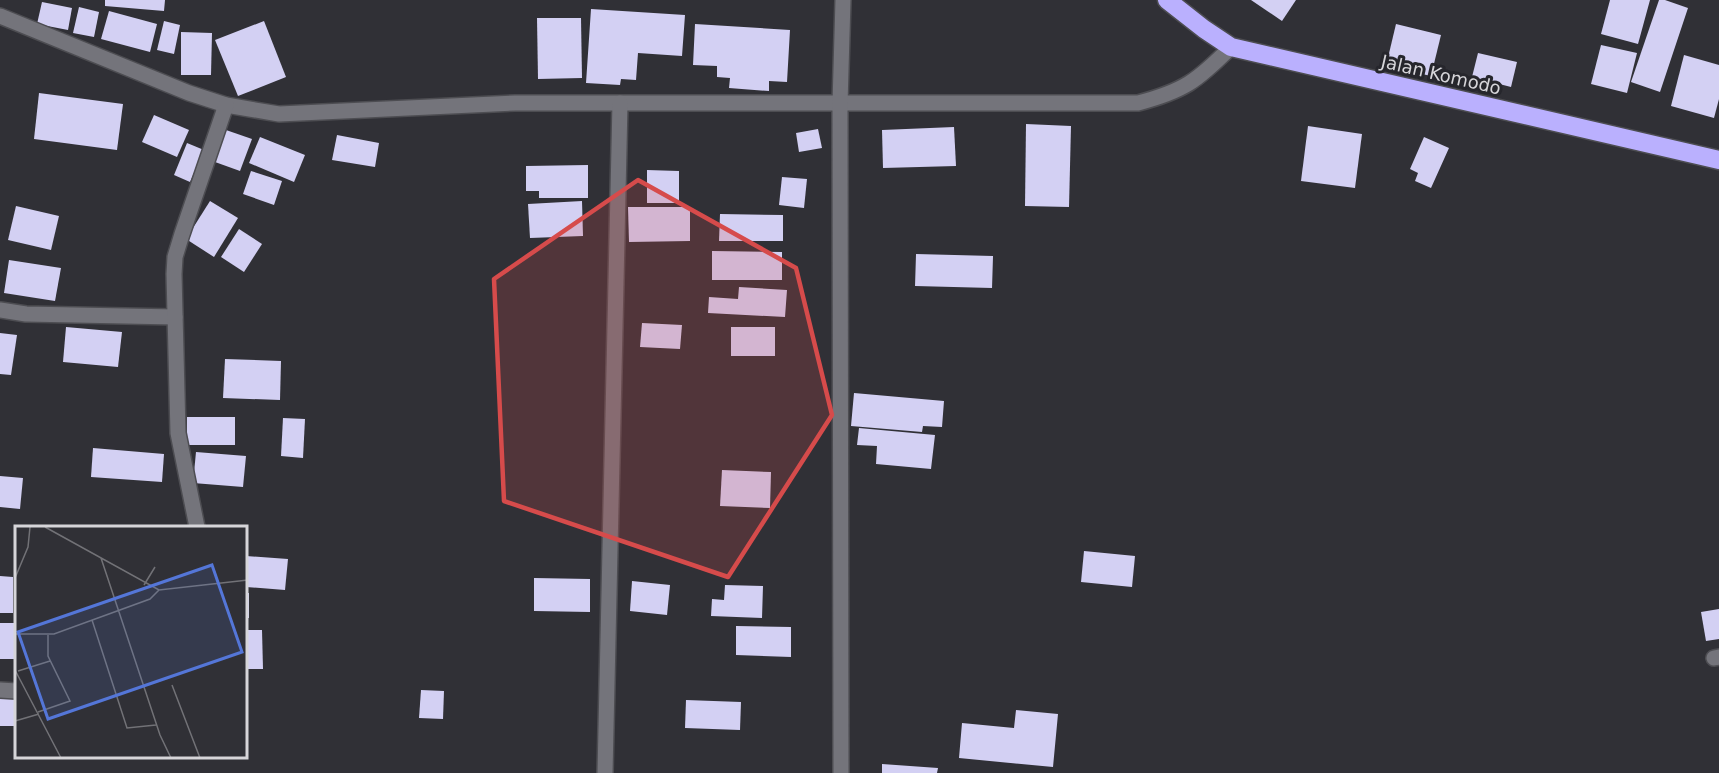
<svg xmlns="http://www.w3.org/2000/svg" width="1719" height="773" font-family="'DejaVu Sans',sans-serif">
  <style>
    .building { fill: #d3d0f3 }
    .lines { fill: none; stroke-linecap: round; stroke-linejoin: round }
    .minor-casing { stroke: #4d4d52; stroke-width: 18 }
    .highway-casing { stroke: #4d4d52; stroke-width: 21 }
    .minor { stroke: #74747b; stroke-width: 15 }
    .highway { stroke: #bab0fe; stroke-width: 18 }
    .marked { fill: #d64b4b; fill-opacity: 0.2; stroke: #d64b4b; stroke-width: 4.5; stroke-linejoin: round }
    .labels { text-anchor: middle; stroke-width: 6; stroke-linejoin: round; paint-order: stroke }
    .street-label { font-size: 18px; fill: #d6d5d9; stroke: #26262c }
    .inset-road { fill: none; stroke: #727277; stroke-width: 1.5 }
    .view { fill: #5476d8; fill-opacity: 0.15; stroke: #5476d8; stroke-width: 3 }
    .inset-edge { fill: none; stroke: #d6d5d9; stroke-width: 3 }
  </style>
  <rect width="100%" height="100%" fill="#303036"/>
  <g class="building">
    <path d="M105,0H165L164,11L105,6Z"/>
    <path d="M1251,0H1296L1282,21Z"/>
    <path d="M1610,0H1650L1638,44L1601,34Z"/>
    <path d="M1659,0H1665L1688,8L1660,92L1631,82Z"/>
    <path d="M42,2L72,8L68,30L37,24Z"/>
    <path d="M79,7L99,12L94,37L73,33Z"/>
    <path d="M591,9L685,15L682,56L638,53L636,80L621,79L620,85L586,83Z"/>
    <path d="M109,11L157,24L150,52L101,39Z"/>
    <path d="M537,18H581L582,78L538,79Z"/>
    <path d="M164,21L180,25L174,54L157,50Z"/>
    <path d="M264,21L286,77L238,96L215,40Z"/>
    <path d="M695,24L790,30L787,82L769,81V91L729,88L730,78L717,77V66L693,65Z"/>
    <path d="M1396,24L1441,35L1431,76L1386,66Z"/>
    <path d="M181,32L212,33L211,75H181Z"/>
    <path d="M1601,45L1637,53L1627,93L1591,84Z"/>
    <path d="M1478,53L1517,62L1511,87L1472,77Z"/>
    <path d="M1684,55L1719,65V99L1714,118L1671,106Z"/>
    <path d="M39,93L123,104L117,150L34,139Z"/>
    <path d="M154,115L189,130L177,157L142,142Z"/>
    <path d="M1026,124L1071,126L1069,207L1025,206Z"/>
    <path d="M1308,126L1362,134L1355,188L1301,181Z"/>
    <path d="M954,127L956,166L883,168L882,130Z"/>
    <path d="M818,129L822,148L799,152L796,133Z"/>
    <path d="M226,130L252,139L240,171L215,162Z"/>
    <path d="M337,135L379,143L375,167L332,160Z"/>
    <path d="M260,137L305,155L294,182L249,163Z"/>
    <path d="M1424,137L1449,148L1431,188L1415,181L1418,173L1410,169Z"/>
    <path d="M187,143L204,150L190,182L174,175Z"/>
    <path d="M588,165V198H539V191H526V166Z"/>
    <path d="M647,170L679,171V203H647Z"/>
    <path d="M251,171L282,181L274,205L243,194Z"/>
    <path d="M782,177L807,179L804,208L779,205Z"/>
    <path d="M210,201L238,218L214,257L186,239Z"/>
    <path d="M582,201L583,236L530,238L528,204Z"/>
    <path d="M16,206L59,216L51,250L8,240Z"/>
    <path d="M628,207H690V241L629,242Z"/>
    <path d="M720,214L783,215V241H719Z"/>
    <path d="M239,229L262,244L244,272L221,257Z"/>
    <path d="M712,251L782,252V280H712Z"/>
    <path d="M916,254L993,256L992,288L915,286Z"/>
    <path d="M9,260L61,268L55,301L4,293Z"/>
    <path d="M739,287L787,290L785,317L708,313L709,297L738,299Z"/>
    <path d="M642,323L682,325L680,349L640,347Z"/>
    <path d="M66,327L122,332L118,367L63,362Z"/>
    <rect x="731" y="327" width="44" height="29"/>
    <path d="M0,333L17,335L11,375L0,374Z"/>
    <path d="M225,359L281,361L280,400L223,398Z"/>
    <path d="M854,393L944,401L942,427L923,426L922,432L851,426Z"/>
    <rect x="187" y="417" width="48" height="28"/>
    <path d="M283,418L305,419L303,458L281,456Z"/>
    <path d="M859,428L935,435L931,469L876,464L877,446L857,445Z"/>
    <path d="M93,448L164,454L162,482L91,477Z"/>
    <path d="M196,452L246,456L243,487L193,483Z"/>
    <path d="M722,470L771,472L770,508L720,506Z"/>
    <path d="M0,476L23,478L20,509L0,507Z"/>
    <path d="M1084,551L1135,556L1132,587L1081,582Z"/>
    <path d="M246,556L288,559L285,590L246,587Z"/>
    <path d="M0,576L13,577V613H0Z"/>
    <path d="M534,578L590,579V612L534,611Z"/>
    <path d="M632,581L670,585L667,615L630,611Z"/>
    <path d="M725,585L763,586L762,618L711,616L712,599L724,600Z"/>
    <rect x="246" y="593" width="3" height="25"/>
    <path d="M1719,609V639L1706,641L1701,612Z"/>
    <rect x="0" y="623" width="16" height="36"/>
    <path d="M736,626L791,627V657L736,655Z"/>
    <path d="M246,630H262L263,669H246Z"/>
    <path d="M421,690L444,691L443,719L419,718Z"/>
    <path d="M0,697L16,698V726H0Z"/>
    <path d="M686,700L741,702L740,730L685,728Z"/>
    <path d="M1016,710L1058,714L1053,767L959,758L962,723L1014,728Z"/>
    <path d="M882,764L938,768L937,773H882Z"/>
  </g>
  <g class="lines">
    <defs>
      <g id="minor">
        <path d="M0,16L189,93L226,105L279,114L515,103H1138C1184,91 1197,81 1231,47"/>
        <path d="M0,310L26,314L175,317"/>
        <path d="M197,527L178,433L174,274L175,257L182,234L226,105"/>
        <path d="M1714,658L1719,657"/>
        <path d="M0,690L16,691"/>
        <path d="M605,773L620,103"/>
        <path d="M841,773L840,104L843,0"/>
      </g>
      <path id="highway" d="M1167,0L1204,29L1231,47L1719,160"/>
    </defs>
    <use href="#minor" class="minor-casing"/>
    <use href="#highway" class="highway-casing"/>
    <use href="#minor" class="minor"/>
    <use href="#highway" class="highway"/>
  </g>
  <path class="marked" d="M638,180L796,268L832,415L728,577L504,501L494,279Z"/>
  <g class="labels">
    <g class="street-label">
      <text transform="translate(1441 75) rotate(13)" y="6">Jalan Komodo</text>
    </g>
  </g>
  <g transform="translate(15 526)">
    <rect width="232" height="232" fill="#303036"/>
    <path class="inset-road" d="M30,1L144,64L233,54M86,32L145,209L156,232M0,52L13,21L15,1M129,59L140,41M77,94L112,202L141,199M0,108H39L135,73L144,64M0,144L46,232M3,145L35,135M157,159L185,232M23,186L55,175L33,130V109M0,195L24,188"/>
    <path class="view" d="M197,39L227,126L33,193L3,106Z"/>
    <rect width="232" height="232" class="inset-edge"/>
  </g>
</svg>
